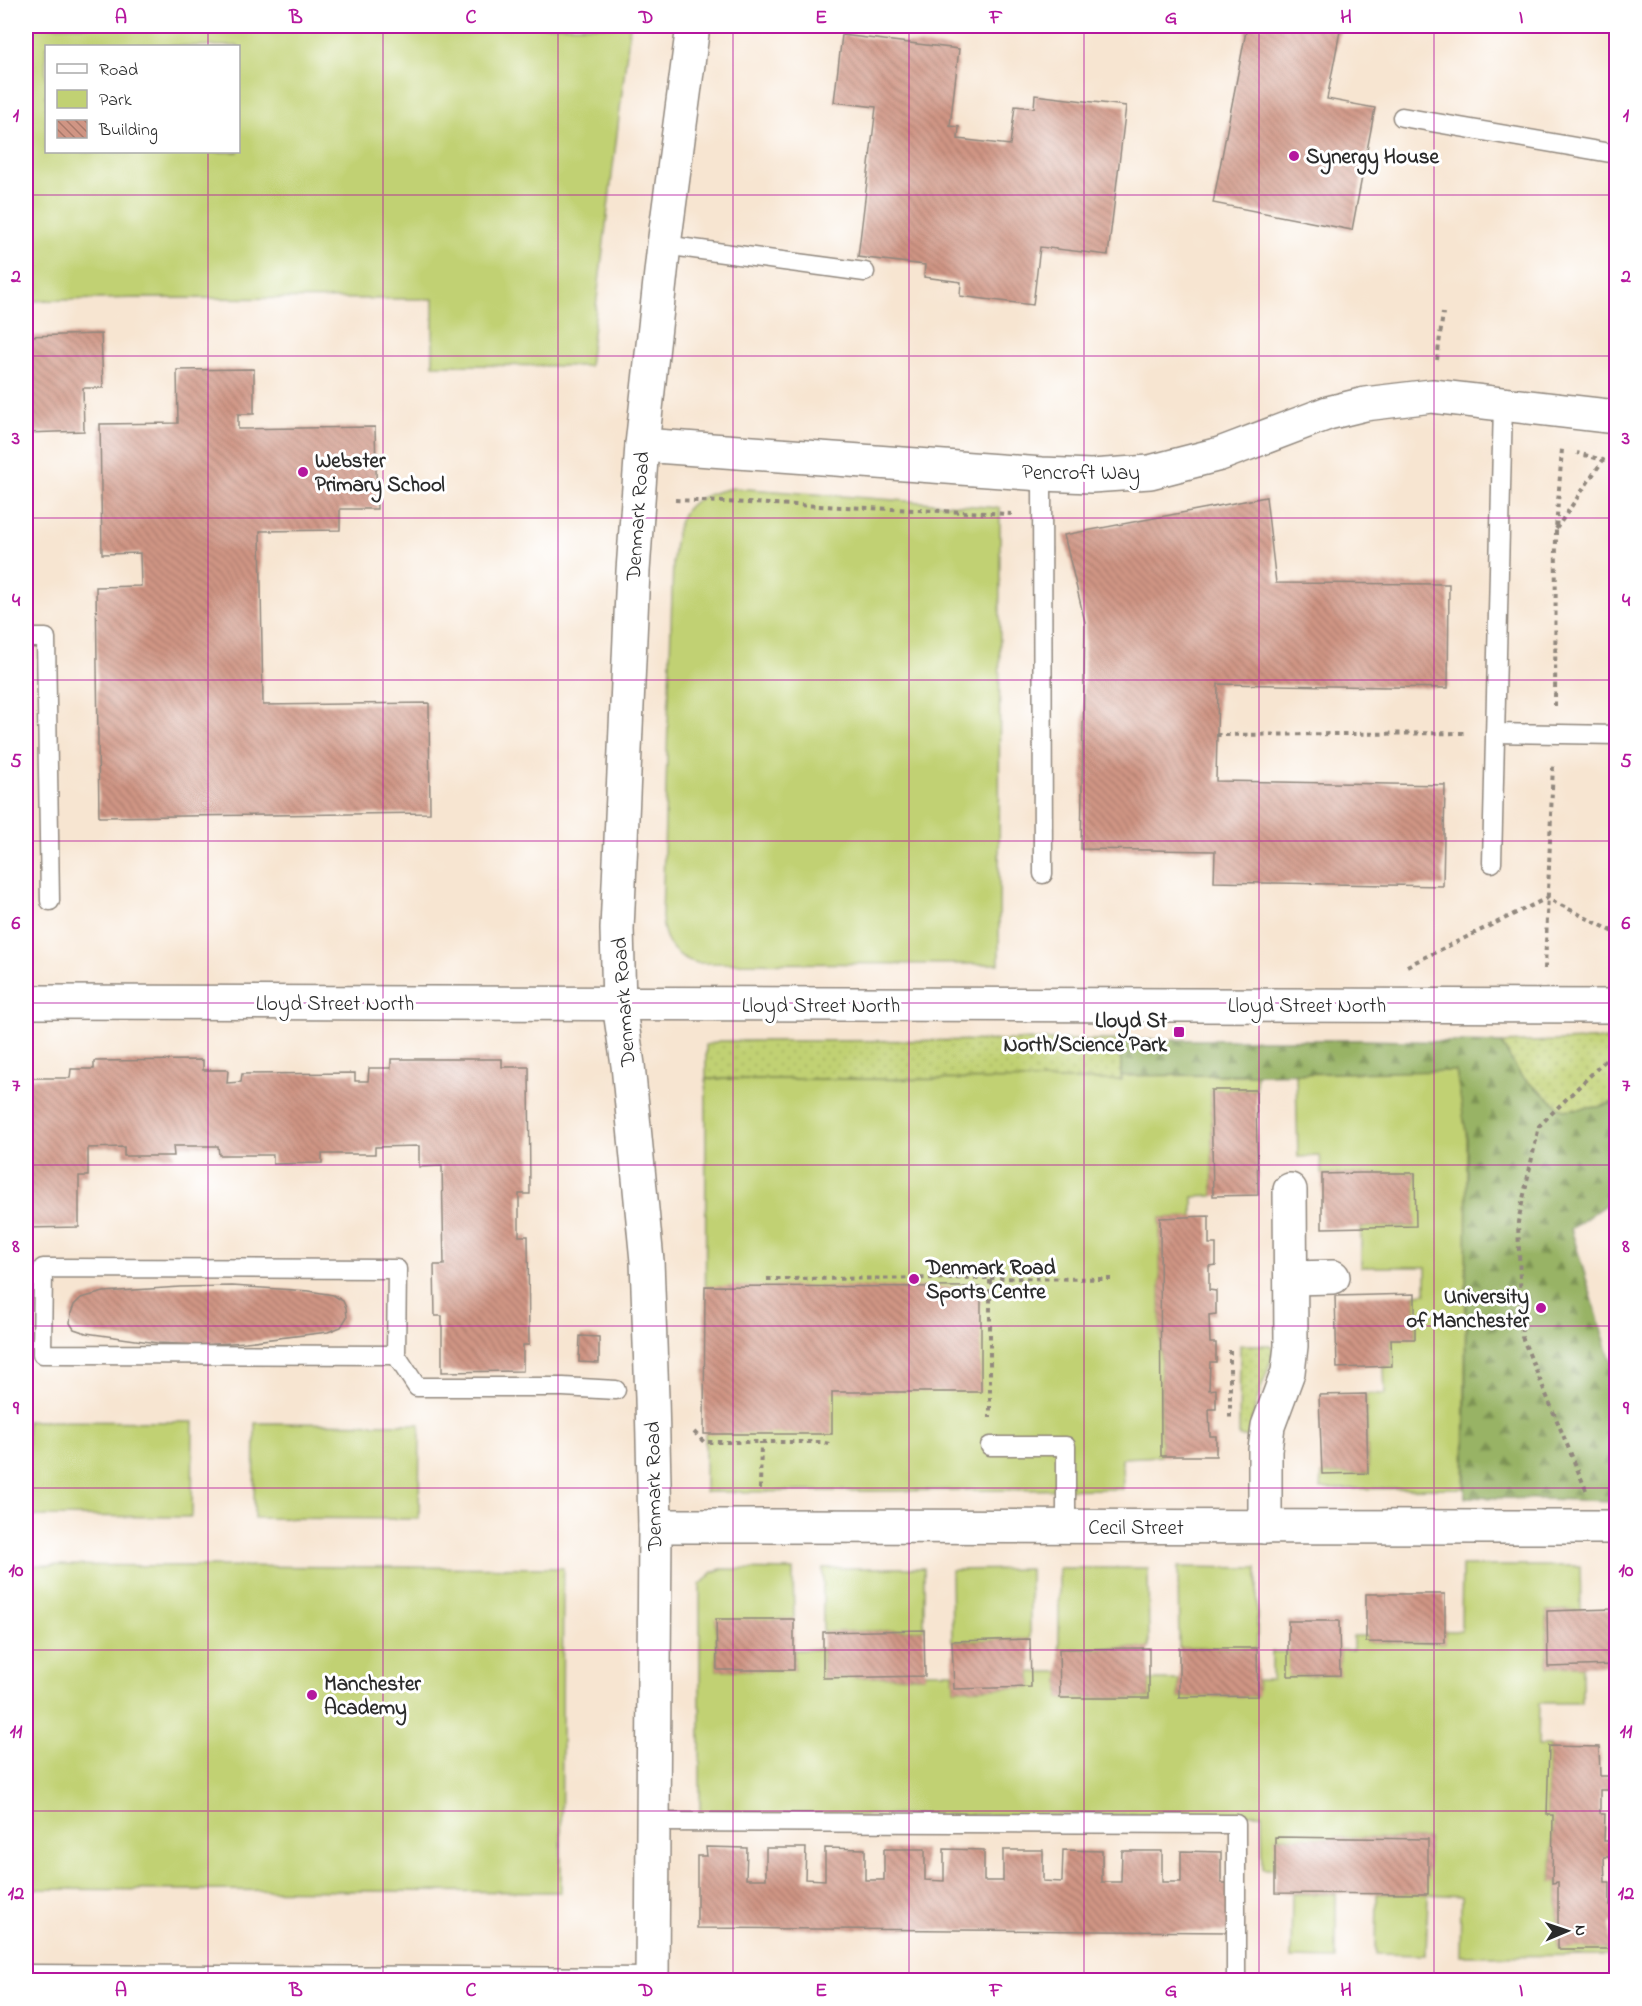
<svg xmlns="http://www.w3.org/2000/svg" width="1642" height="2006" font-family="'Indie Flower',sans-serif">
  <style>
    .grass { fill: url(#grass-dots); stroke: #767e4f; stroke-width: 1.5 }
    .forest { fill: url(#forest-firs); stroke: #626f48; stroke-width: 1.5 }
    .green { fill: #c1d173; stroke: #767e4f; stroke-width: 1.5; fill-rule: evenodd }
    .building { fill: url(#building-back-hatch) }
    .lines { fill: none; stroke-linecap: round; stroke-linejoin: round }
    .lane-casing { stroke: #91887e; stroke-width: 21 }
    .street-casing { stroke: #91887e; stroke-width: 36 }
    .secondary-casing { stroke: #91887e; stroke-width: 36 }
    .path { stroke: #91887e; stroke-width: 4; stroke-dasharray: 4.5 4.5; stroke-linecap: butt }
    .lane { stroke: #fff; stroke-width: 18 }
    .street { stroke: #fff; stroke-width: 33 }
    .secondary { stroke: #fff; stroke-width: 33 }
    .grid { fill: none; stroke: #b5179e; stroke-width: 1.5; stroke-opacity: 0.55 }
    .poi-dot { fill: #b5179e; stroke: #fff; stroke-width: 2 }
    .labels { text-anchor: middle; stroke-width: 6; stroke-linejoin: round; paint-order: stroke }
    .poi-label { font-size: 21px; font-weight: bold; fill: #2b2b2b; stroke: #fff; text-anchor: start }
    .street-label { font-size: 21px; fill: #2b2b2b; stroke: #fff }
    .neatline { fill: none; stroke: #b5179e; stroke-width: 2 }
    .grid-label { font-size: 20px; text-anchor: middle; font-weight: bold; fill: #b5179e }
  </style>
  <defs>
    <pattern id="grass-dots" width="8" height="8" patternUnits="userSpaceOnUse" patternTransform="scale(1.5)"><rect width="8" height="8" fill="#c1d173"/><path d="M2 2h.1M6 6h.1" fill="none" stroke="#a6b464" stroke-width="1.8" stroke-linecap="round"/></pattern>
    <pattern id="forest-firs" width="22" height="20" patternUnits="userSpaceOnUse" patternTransform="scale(1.5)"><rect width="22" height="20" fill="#98b365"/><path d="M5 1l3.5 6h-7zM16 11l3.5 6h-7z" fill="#7c9253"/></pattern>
    <pattern id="building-back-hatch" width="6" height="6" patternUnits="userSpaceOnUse" patternTransform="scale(1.5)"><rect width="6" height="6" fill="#d09584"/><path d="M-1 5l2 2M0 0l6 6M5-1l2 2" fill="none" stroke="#a97a6c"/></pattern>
  </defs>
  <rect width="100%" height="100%" fill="#fff"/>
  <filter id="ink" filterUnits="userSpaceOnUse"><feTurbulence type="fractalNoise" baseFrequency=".0167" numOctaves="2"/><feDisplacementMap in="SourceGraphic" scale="12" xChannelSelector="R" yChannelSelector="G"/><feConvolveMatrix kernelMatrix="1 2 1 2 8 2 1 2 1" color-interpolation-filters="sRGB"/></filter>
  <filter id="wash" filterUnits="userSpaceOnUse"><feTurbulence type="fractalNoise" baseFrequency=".008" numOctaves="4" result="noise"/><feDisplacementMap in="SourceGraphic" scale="24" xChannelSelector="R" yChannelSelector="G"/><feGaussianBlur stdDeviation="1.35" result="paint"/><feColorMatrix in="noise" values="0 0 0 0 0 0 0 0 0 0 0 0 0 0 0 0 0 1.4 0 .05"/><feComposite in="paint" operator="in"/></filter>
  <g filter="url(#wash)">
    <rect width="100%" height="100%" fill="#f7e5d1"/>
    <g class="grass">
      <path d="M1616,1039V1101L1599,1107L1563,1110L1521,1076L1501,1043Z"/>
      <path d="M1121,1040V1080L706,1079V1045L719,1041Z"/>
      <path d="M1240,1345H1270L1273,1349C1272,1365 1264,1378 1259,1394C1254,1408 1252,1422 1250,1437H1239Z"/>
    </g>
    <path class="forest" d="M1121,1040H1360L1501,1043L1521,1076L1563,1110L1599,1107L1616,1101V1197L1571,1229L1616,1378V1501L1465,1497L1467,1140L1456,1071L1121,1076Z"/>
    <g class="green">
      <path d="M26,26H630L589,366L433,365V299L138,298L26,301ZM46,46H238V152H46Z"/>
      <path d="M734,488L1000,508L999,964L697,963C673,957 663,941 662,917L673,561C677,512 684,497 734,488Z"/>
      <path d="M1456,1071L1467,1140L1464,1488L1321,1489L1322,1474L1368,1473L1366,1394H1385L1384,1367L1392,1366L1391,1339L1415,1338V1294L1426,1293V1267H1361V1227L1415,1226V1173L1322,1174L1320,1156L1298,1157L1296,1074Z"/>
      <path d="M1256,1075V1090H1211L1213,1196L1193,1197V1217L1160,1218L1161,1456L1122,1458L1123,1489L705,1492L706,1079L1121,1080V1076Z"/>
      <path d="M27,1421L193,1422L192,1517L27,1516Z"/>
      <path d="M255,1423L420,1424L419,1519L254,1518Z"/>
      <path d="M26,1565L563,1568L561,1892L26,1889Z"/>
      <path d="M1462,1566H1580L1581,1610L1547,1611L1548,1667L1582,1666V1703H1539L1538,1746H1549L1547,1815H1553L1552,1882H1558V1948L1610,1949V1955L1460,1956L1461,1896L1428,1894L1426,1955L1376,1954L1377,1894H1427L1428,1839L1276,1837L1275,1869H1263L1262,1814L700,1816V1585L713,1572L721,1569L793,1570L794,1619L716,1620L717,1670H794V1650L822,1649L823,1678L924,1676L925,1672H953L954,1689L1031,1687V1672H1060V1698H1149V1680H1179V1697L1257,1696L1258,1680H1272V1652H1288L1289,1676L1339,1675L1340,1650H1353V1636H1366V1642L1444,1643L1445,1631H1461Z"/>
      <path d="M1178,1567L1257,1568V1648H1179Z"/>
      <path d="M823,1568H924V1630L823,1632Z"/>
      <path d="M1059,1568H1148L1149,1648L1059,1649Z"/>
      <path d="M1030,1569V1639L952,1641L951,1570Z"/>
      <path d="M1292,1894H1336V1959L1291,1958Z"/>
    </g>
    <g id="blocks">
      <g class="building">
        <path d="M1247,26H1341L1327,99L1375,108L1352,230L1213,203Z"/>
        <path d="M842,35L959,49L950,126L959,127L958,139L1010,145L1015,106L1034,108L1035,95L1126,106L1108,255L1040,247L1033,305L960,296L961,282L924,277L925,265L858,257L876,107L834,102Z"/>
        <path d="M101,334L103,388H83L84,431L26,433V336Z"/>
        <path d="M254,369V414H238V429L375,427L377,509H340V530L260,531L263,705L429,703L430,813L99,817L96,587L141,586L140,553L102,554L100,424L178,423L177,370Z"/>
        <path d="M1266,497L1276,583L1449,584L1448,688L1218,684L1216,781L1445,785L1443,886L1214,882L1215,851L1081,849L1085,622L1064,535Z"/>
        <path d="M391,1059H502V1067H529L530,1194H519V1236H528L529,1345H523V1371L442,1372V1316H435L434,1265H444L442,1166L419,1167V1146L375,1147V1154H322V1163L273,1164V1155H219L218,1146H173L174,1156H124V1147L88,1148V1176H79V1227L26,1228V1090H28V1078H70L71,1069H94V1061L203,1060V1070H228L227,1083L241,1082L242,1074L355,1073V1081H368L369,1068H391Z"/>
        <path d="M1211,1090H1256L1258,1195L1213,1196Z"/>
        <path d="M1360,1173H1415L1416,1226L1322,1228V1174Z"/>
        <path d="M1209,1216V1244H1216V1265L1209,1266V1290L1216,1291V1314L1209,1315L1210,1343H1216V1362H1210L1209,1390L1216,1389V1409H1209L1210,1436H1216V1456H1161L1160,1218Z"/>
        <path d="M232,1286L309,1291L333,1295L343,1301L346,1308L347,1317L341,1327L328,1332L246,1342L201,1345L157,1343L86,1333L74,1329L70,1323L71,1313L74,1305L81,1298L104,1292L180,1287Z"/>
        <path d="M705,1286L981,1287V1392H832V1434H704Z"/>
        <path d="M1415,1294V1339H1391L1392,1366L1337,1368L1335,1296Z"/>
        <path d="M580,1336L599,1337V1363L579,1362Z"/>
        <path d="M1366,1394L1368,1473L1322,1474L1319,1395Z"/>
        <path d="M1366,1594H1445V1643L1366,1642Z"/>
        <path d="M1612,1606H1616V1662H1614V1665L1548,1667L1547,1611L1612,1609Z"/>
        <path d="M716,1619H794V1670H717Z"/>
        <path d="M1288,1621H1339L1340,1675L1288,1676Z"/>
        <path d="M924,1630L925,1676L823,1678V1632Z"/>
        <path d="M1030,1639L1031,1687L954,1689L952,1641Z"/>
        <path d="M1149,1648V1698H1060L1059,1649Z"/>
        <path d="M1179,1648H1257L1258,1696L1179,1697Z"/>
        <path d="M1549,1746L1599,1747L1600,1776H1616V1790H1600V1814H1605L1604,1841H1616V1857H1604L1605,1882H1610V1905H1616V1922H1610V1949H1558V1882L1552,1883L1553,1815H1547Z"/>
        <path d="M1275,1837L1428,1839V1894L1275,1893Z"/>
        <path d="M706,1847L747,1848L746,1879H766V1848H806L805,1879L825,1880V1848L865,1849V1880H884V1849H925V1880L944,1881V1849L984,1850V1881H1003V1850H1043V1881L1062,1882L1063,1850L1102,1851V1882H1121L1122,1851H1162V1882H1181V1851L1221,1852V1883H1231L1230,1932L697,1928V1856H707Z"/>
      </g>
    </g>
  </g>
  <g filter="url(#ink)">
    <use href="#blocks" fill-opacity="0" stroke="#91887e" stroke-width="1.5"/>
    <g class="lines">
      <defs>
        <g id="lane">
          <path d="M1402,117L1616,154"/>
          <path d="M664,245L865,272"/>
          <path d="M1042,474L1043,874"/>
          <path d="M26,638H46L50,901"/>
          <path d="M1495,733L1616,735"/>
          <path d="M1492,863L1503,404"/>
          <path d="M396,1355L42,1354L43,1268L397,1269L396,1355L417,1387H563L616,1390"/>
          <path d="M990,1446H1066V1527"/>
          <path d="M654,1822L1236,1824V1980"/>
          <path d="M26,1974L652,1977"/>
        </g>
        <g id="street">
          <path d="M642,445L1042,474L1091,476L1150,472L1220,454L1328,413L1365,404L1432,396L1616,417"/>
          <path d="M1292,1278L1333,1277"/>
          <path d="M655,1526L1616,1527"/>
          <path d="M1265,1527V1450L1268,1426L1288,1372L1291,1346L1290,1190"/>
          <path d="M652,1980L655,1526L652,1398L647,1261L628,1065L619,1004L617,929L633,571L642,445L664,245L693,26"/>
        </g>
        <path id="secondary" d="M26,1002L1616,1006"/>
      </defs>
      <use href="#lane" class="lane-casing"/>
      <use href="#street" class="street-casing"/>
      <use href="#secondary" class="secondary-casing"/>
      <g class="path">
        <path d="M1437,360L1443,313"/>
        <path d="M675,500L1012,514"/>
        <path d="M1556,529L1603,460L1577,453"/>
        <path d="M1555,706L1556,529L1562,449"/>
        <path d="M1216,735L1468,733"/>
        <path d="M1407,966L1547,898L1616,933"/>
        <path d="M1545,969L1553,764"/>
        <path d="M990,1278L1111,1279"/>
        <path d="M767,1279L990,1278V1418"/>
        <path d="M1230,1350V1418"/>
        <path d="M694,1432L704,1442H821L833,1445"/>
        <path d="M760,1489L761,1442"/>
        <path d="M1586,1490L1522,1337L1518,1222L1539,1126L1616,1050"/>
      </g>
      <use href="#lane" class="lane"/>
      <use href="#street" class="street"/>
      <use href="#secondary" class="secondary"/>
    </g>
  </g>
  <path class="grid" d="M208,26V46M383,26V1980M558,26V1980M733,26V1980M909,26V1980M1084,26V1980M1259,26V1980M1434,26V1980M208,152V1980M26,195H1616M26,356H1616M26,518H1616M26,680H1616M26,841H1616M26,1003H1616M26,1165H1616M26,1326H1616M26,1488H1616M26,1650H1616M26,1811H1616"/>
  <g class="poi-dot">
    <circle cx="1294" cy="156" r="6"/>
    <circle cx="303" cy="472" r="6"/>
    <rect x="1173" y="1026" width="12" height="12" rx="3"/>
    <circle cx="914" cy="1279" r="6"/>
    <circle cx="1541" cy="1308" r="6"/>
    <circle cx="312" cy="1695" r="6"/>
  </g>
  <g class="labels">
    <g class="poi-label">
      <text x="1306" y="163">Synergy House</text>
      <text x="315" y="467">Webster<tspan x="315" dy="24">Primary School</tspan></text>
      <text x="1167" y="1027" text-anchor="end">Lloyd St<tspan x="1167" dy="24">North/Science Park</tspan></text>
      <text x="926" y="1274">Denmark Road<tspan x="926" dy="24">Sports Centre</tspan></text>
      <text x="1529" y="1303" text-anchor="end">University<tspan x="1529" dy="24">of Manchester</tspan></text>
      <text x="324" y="1690">Manchester<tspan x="324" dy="24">Academy</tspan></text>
    </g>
    <g class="street-label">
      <text x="1081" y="479">Pencroft Way</text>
      <text transform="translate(637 516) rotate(-86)" y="7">Denmark Road</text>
      <text transform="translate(623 1002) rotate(-94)" y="7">Denmark Road</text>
      <text x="335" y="1010">Lloyd Street North</text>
      <text x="821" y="1012">Lloyd Street North</text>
      <text x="1307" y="1012">Lloyd Street North</text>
      <text transform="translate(653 1486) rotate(-91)" y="7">Denmark Road</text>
      <text x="1136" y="1534">Cecil Street</text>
    </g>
  </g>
  <rect width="1642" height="2006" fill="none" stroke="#fff" stroke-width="66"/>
  <rect x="45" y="45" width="195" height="108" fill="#ffffff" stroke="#aaaaaa" stroke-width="1.5"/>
  <rect x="57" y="64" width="30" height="9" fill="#ffffff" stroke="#aaaaaa" stroke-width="1.5"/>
  <text x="99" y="75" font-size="18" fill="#2b2b2b">Road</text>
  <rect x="57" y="90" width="30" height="18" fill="#c1d173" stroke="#aaaaaa" stroke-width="1.5"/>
  <text x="99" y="105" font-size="18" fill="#2b2b2b">Park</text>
  <rect x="57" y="120" width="30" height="18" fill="url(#building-back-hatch)" stroke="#aaaaaa" stroke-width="1.5"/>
  <text x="99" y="135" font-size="18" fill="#2b2b2b">Building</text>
  <g transform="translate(1567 1931) rotate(88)" stroke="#ffffff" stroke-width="4.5" paint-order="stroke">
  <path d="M0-4.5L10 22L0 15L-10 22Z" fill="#2b2b2b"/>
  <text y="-9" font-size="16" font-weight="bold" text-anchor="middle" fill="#2b2b2b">N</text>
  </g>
  <rect x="33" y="33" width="1576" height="1940" class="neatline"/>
  <g class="grid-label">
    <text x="121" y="23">A</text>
    <text x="296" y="23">B</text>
    <text x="471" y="23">C</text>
    <text x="646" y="23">D</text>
    <text x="821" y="23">E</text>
    <text x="996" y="23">F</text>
    <text x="1171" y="23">G</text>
    <text x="1346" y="23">H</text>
    <text x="1521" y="23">I</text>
    <text x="16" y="121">1</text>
    <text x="1626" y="121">1</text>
    <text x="16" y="282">2</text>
    <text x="1626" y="282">2</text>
    <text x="16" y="444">3</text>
    <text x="1626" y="444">3</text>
    <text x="16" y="606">4</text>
    <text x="1626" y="606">4</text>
    <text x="16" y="767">5</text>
    <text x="1626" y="767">5</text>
    <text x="16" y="929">6</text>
    <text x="1626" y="929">6</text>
    <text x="16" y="1091">7</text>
    <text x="1626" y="1091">7</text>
    <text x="16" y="1252">8</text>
    <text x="1626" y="1252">8</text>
    <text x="16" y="1414">9</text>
    <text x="1626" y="1414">9</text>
    <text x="16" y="1576">10</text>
    <text x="1626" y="1576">10</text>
    <text x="16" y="1737">11</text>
    <text x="1626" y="1737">11</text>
    <text x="16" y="1899">12</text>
    <text x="1626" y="1899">12</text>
    <text x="121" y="1996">A</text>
    <text x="296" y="1996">B</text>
    <text x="471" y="1996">C</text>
    <text x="646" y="1996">D</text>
    <text x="821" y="1996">E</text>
    <text x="996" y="1996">F</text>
    <text x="1171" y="1996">G</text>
    <text x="1346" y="1996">H</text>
    <text x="1521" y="1996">I</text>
  </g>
</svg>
